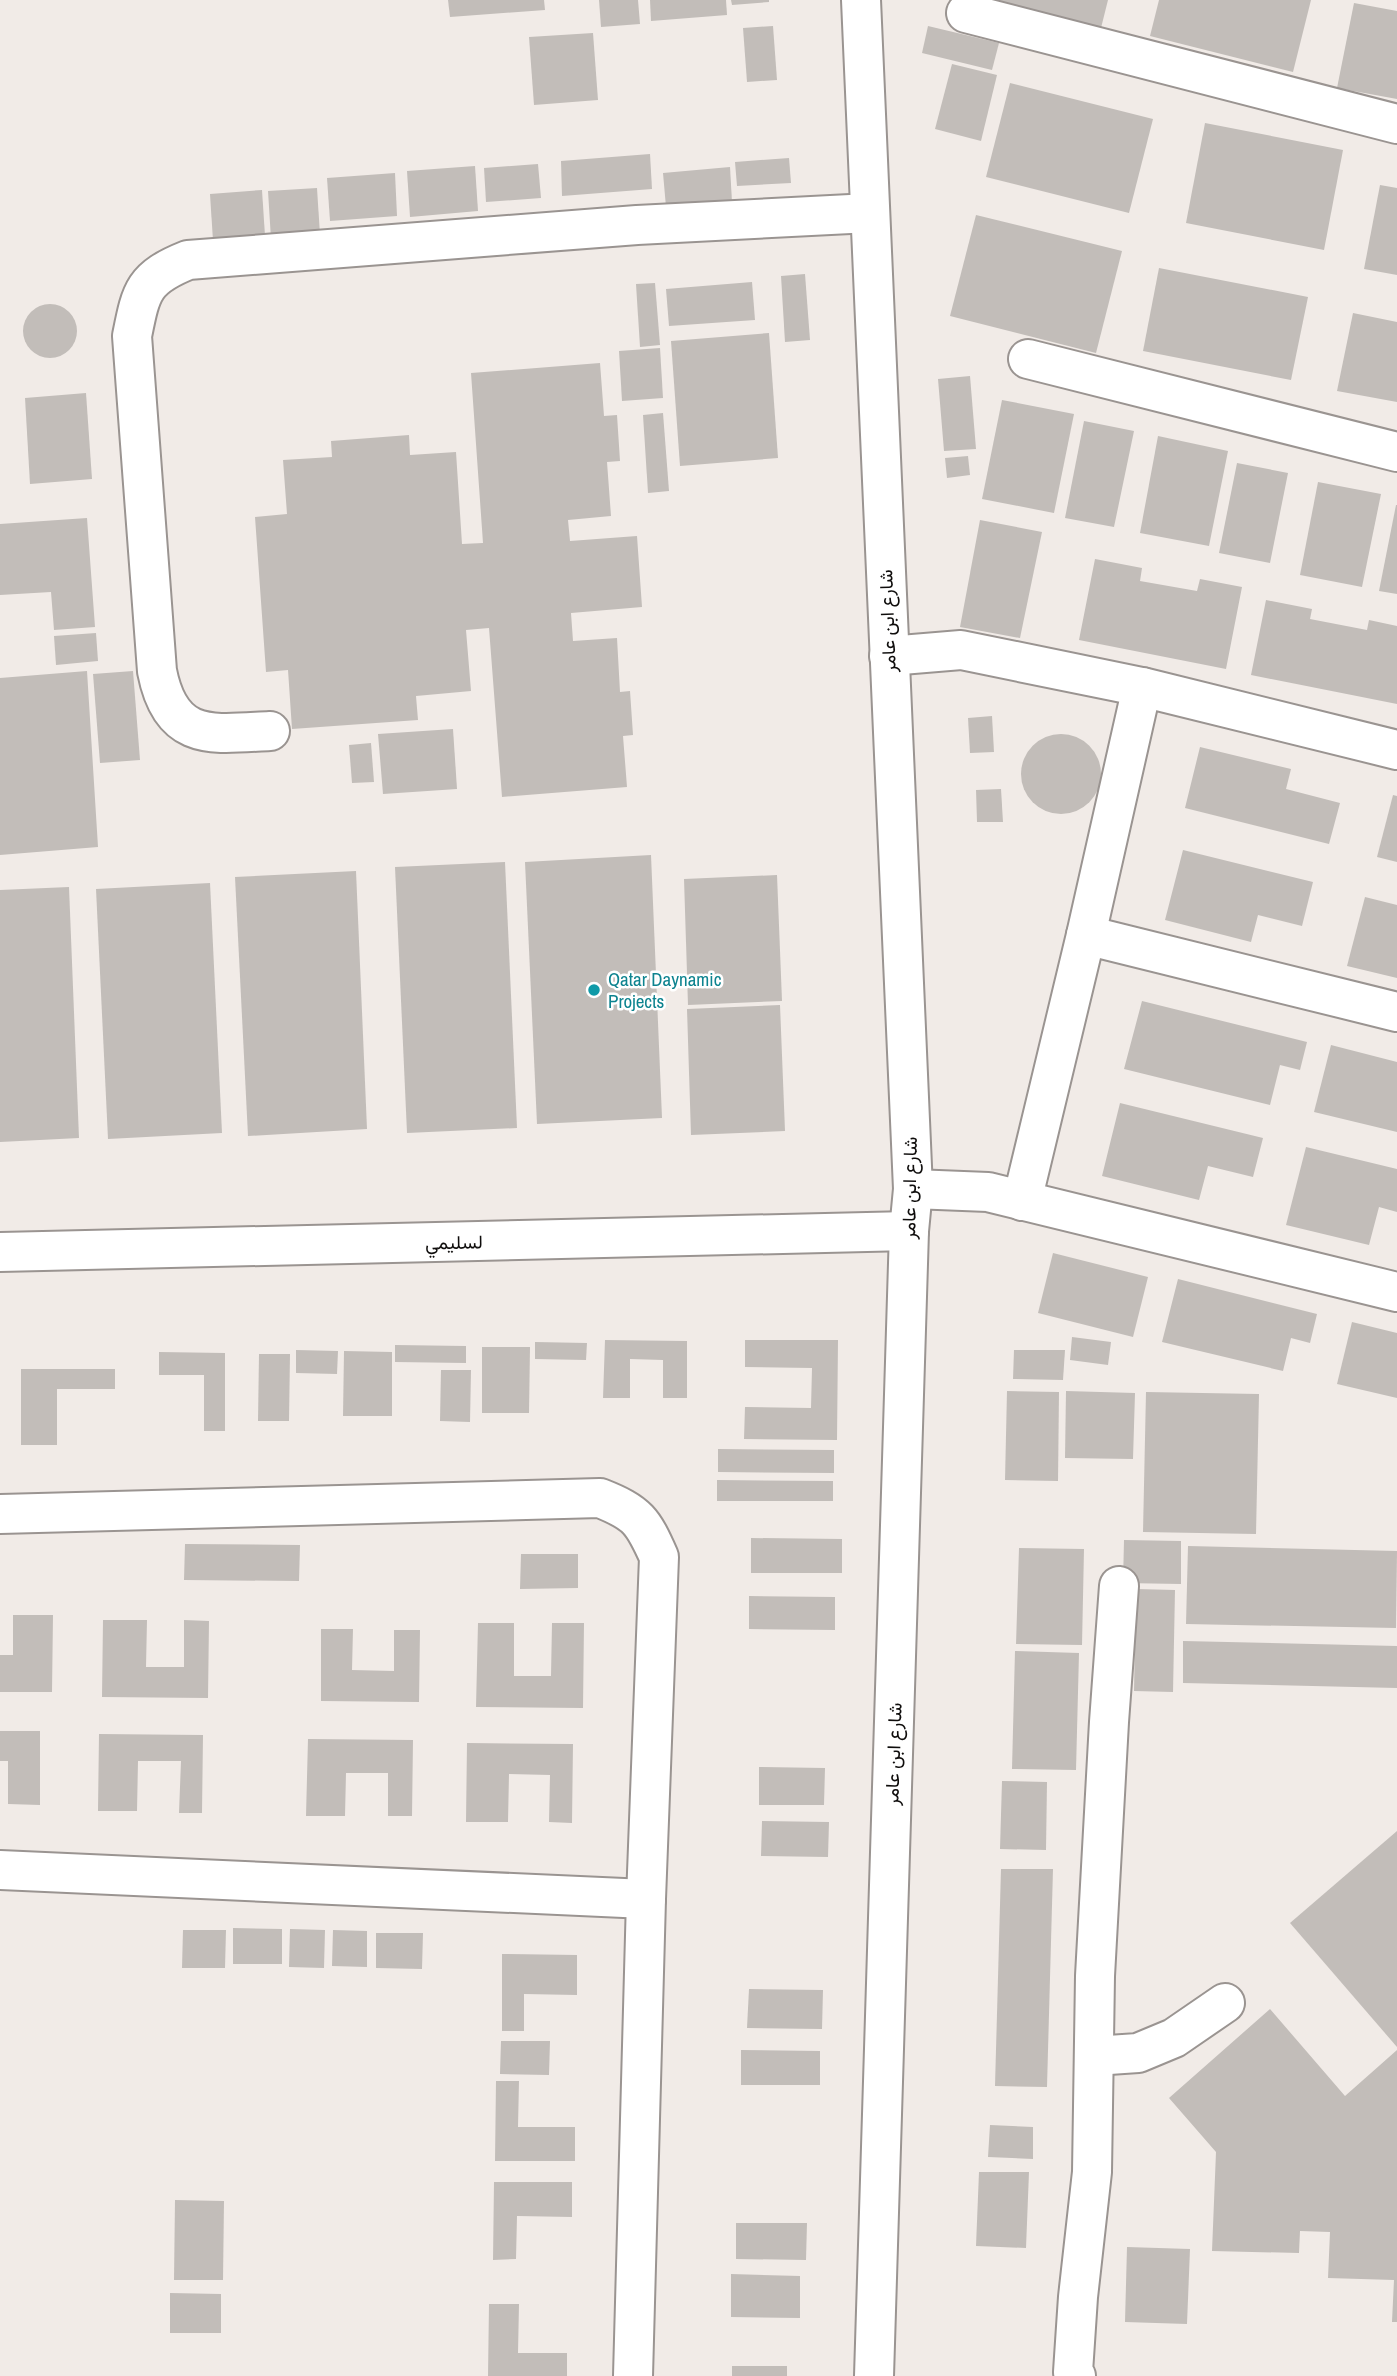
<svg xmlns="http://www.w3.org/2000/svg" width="1397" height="2376" font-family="'Archivo Narrow',Vazirmatn,sans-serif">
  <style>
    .building { fill: #c2bdb9 }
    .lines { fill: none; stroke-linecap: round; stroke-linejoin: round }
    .minor-casing { stroke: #9a9491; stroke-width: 42 }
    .tertiary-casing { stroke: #9a9491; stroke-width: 42 }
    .minor { stroke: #fff; stroke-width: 38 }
    .tertiary { stroke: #fff; stroke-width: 38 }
    .culture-dot { fill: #0f9aa8; stroke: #fff; stroke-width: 2.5 }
    .labels { text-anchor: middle; stroke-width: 5; stroke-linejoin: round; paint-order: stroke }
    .street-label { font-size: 19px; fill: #0f0d0c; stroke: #fff }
    .culture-label { font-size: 19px; fill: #0d838f; stroke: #fff; text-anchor: start }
  </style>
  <rect width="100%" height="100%" fill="#f1ebe7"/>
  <g class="building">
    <path d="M448,0H544L545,10L450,17Z"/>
    <path d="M599,0H638L640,24L601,27Z"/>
    <path d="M650,0H726L727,15L651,21Z"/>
    <path d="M731,0H769V2L732,5Z"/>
    <path d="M995,0H1108L1101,28Z"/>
    <path d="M1159,0H1311L1293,72L1150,36Z"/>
    <path d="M1354,3L1397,11V99L1337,88Z"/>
    <path d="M773,26L777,80L747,82L743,28Z"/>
    <path d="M928,26L999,43L992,70L922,53Z"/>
    <path d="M593,33L598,100L534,105L529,37Z"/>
    <path d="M952,64L997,75L981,141L935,129Z"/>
    <path d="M1010,83L1153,119L1129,213L986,177Z"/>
    <path d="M1205,123L1343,150L1324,250L1186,223Z"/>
    <path d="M650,154L652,189L562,196L561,161Z"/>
    <path d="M789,158L791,183L737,186L735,162Z"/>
    <path d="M538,164L541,198L486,202L484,168Z"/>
    <path d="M475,166L478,211L410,217L407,171Z"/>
    <path d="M730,167L732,202L666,207L663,173Z"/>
    <path d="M395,173L397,216L330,221L327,178Z"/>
    <path d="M1380,185L1397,188V275L1364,269Z"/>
    <path d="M317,188L320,235L271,239L268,191Z"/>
    <path d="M262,190L265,236L213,241L210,194Z"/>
    <path d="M976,215L1122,251L1096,353L950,316Z"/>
    <path d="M1159,268L1308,297L1291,380L1143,351Z"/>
    <path d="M805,274L810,340L785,342L781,276Z"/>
    <path d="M752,282L755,320L669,326L666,289Z"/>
    <path d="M655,283L660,345L640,347L636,284Z"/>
    <circle cx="50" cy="331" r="27"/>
    <path d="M1353,313L1397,322V402L1337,391Z"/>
    <path d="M769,333L778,458L680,466L671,341Z"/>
    <path d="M660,348L663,398L622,401L619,351Z"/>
    <path d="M600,363L604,416L617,415L620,461L607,462L611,516L568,520L570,541L637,536L642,607L571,613L573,641L617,638L620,692L630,691L633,735L623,736L627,787L502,797L489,628L466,630L471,691L416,696L418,720L292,729L288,670L266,672L255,517L287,514L283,460L332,457L331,441L409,435L410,455L456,452L462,544L483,543L471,373Z"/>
    <path d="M970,376L976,449L944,451L938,379Z"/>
    <path d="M86,393L92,479L30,484L25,398Z"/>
    <path d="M1002,400L1074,414L1054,513L982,499Z"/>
    <path d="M663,413L669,491L648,493L643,415Z"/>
    <path d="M1084,421L1134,431L1114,527L1065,518Z"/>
    <path d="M1158,436L1228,451L1209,546L1140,533Z"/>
    <path d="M968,456L970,475L947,478L945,458Z"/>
    <path d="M1237,463L1288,473L1270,563L1219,553Z"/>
    <path d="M1318,482L1381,494L1362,587L1300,575Z"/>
    <path d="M1396,505H1397V594L1379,591Z"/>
    <path d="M87,518L95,627L54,630L51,592L0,595V524Z"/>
    <path d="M980,520L1042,532L1020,638L960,627Z"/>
    <path d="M1095,559L1142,568L1140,581L1197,591L1200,579L1242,587L1226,669L1079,640Z"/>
    <path d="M1266,600L1312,609L1310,619L1367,630L1369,620L1397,626V704L1251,675Z"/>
    <path d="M96,633L98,661L56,665L54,636Z"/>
    <path d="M87,671L98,847L0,855V678Z"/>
    <path d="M133,671L140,760L100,763L93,674Z"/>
    <path d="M992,716L994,752L970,753L968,718Z"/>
    <path d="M453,729L457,789L383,794L378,734Z"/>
    <circle cx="1061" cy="774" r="40"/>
    <path d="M371,743L374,782L352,783L349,745Z"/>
    <path d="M1200,747L1291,769L1286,789L1340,803L1329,844L1185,808Z"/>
    <path d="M1001,789L1003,822H977L976,790Z"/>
    <path d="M1393,795L1397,796V862L1377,857Z"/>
    <path d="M1183,850L1313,882L1302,926L1258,915L1251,942L1165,920Z"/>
    <path d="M651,855L662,1118L537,1124L525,862Z"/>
    <path d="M505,862L517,1128L407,1133L395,867Z"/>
    <path d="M356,871L367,1129L248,1136L235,877Z"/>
    <path d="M777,875L782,1001L688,1005L684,879Z"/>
    <path d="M210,883L222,1133L108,1139L96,889Z"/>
    <path d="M69,887L79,1138L0,1142V890Z"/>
    <path d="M1365,897L1397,905V978L1347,966Z"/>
    <path d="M1142,1001L1307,1042L1300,1070L1280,1065L1270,1105L1124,1069Z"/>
    <path d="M780,1005L785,1131L691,1135L687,1009Z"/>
    <path d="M1331,1045L1397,1062V1132L1314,1112Z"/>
    <path d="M1120,1103L1263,1138L1253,1177L1208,1166L1199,1200L1102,1176Z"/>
    <path d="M1306,1147L1397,1169V1212L1379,1207L1369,1245L1286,1225Z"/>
    <path d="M1053,1253L1148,1277L1133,1337L1038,1313Z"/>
    <path d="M1178,1279L1317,1314L1310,1343L1291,1338L1283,1371L1162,1342Z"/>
    <path d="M1352,1322L1397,1333V1398L1337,1384Z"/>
    <path d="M1072,1337L1111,1342L1108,1365L1070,1360Z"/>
    <path d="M605,1340L687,1341V1398H663V1360L630,1359V1398H603Z"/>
    <path d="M745,1340H838L837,1440L744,1439L745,1407L811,1408L812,1368L745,1367Z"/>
    <path d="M535,1342L587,1343L586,1360L535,1359Z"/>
    <path d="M395,1345L466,1346V1363L395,1362Z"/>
    <path d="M482,1347H530L529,1413H482Z"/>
    <path d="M296,1350L338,1351L337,1374L296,1373Z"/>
    <path d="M1014,1350H1065L1063,1380L1013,1379Z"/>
    <path d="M344,1351L392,1352V1416H343Z"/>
    <path d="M159,1352L225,1353V1431H204V1375H159Z"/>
    <path d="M259,1354H290L289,1421H258Z"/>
    <path d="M21,1369H115V1389H57V1445H21Z"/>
    <path d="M441,1370H471L470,1422L440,1421Z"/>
    <path d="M1007,1391L1059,1392L1058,1481L1005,1480Z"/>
    <path d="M1066,1391L1135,1393L1133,1459L1065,1458Z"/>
    <path d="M1146,1392L1259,1394L1256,1534L1143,1532Z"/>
    <path d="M718,1449L834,1450V1473L718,1472Z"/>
    <path d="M717,1480L833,1481V1501H717Z"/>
    <path d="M751,1538L842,1539V1573H751Z"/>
    <path d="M1124,1540L1181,1541V1584L1123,1583Z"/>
    <path d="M185,1544L300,1545L299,1581L184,1580Z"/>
    <path d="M1188,1546L1397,1551L1396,1628L1186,1624Z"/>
    <path d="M1019,1548L1084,1549L1082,1645L1016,1644Z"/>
    <path d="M521,1554H578V1588L520,1589Z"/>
    <path d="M1136,1589L1175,1590L1173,1692L1134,1691Z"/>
    <path d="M749,1596L835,1597V1630L749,1629Z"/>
    <path d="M13,1615H53L52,1692H0V1655H13Z"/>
    <path d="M103,1620H147L146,1667H184V1620L209,1621L208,1698L102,1697Z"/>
    <path d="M478,1623H514V1676H551L552,1623H584L583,1708L476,1707Z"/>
    <path d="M321,1629H353L352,1670L394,1671V1630H420L419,1702L321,1701Z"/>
    <path d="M1183,1641L1397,1646V1688L1183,1683Z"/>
    <path d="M1015,1651L1079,1653L1076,1770L1012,1769Z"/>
    <path d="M0,1731H40V1805L8,1804V1761H0Z"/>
    <path d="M99,1734L203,1735L202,1813H179L181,1761H138L137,1811H98Z"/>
    <path d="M308,1739L413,1740L412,1816H388V1773H346L345,1816H306Z"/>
    <path d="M467,1743L573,1744L572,1823L549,1822L550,1775L509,1774L508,1822H466Z"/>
    <path d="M759,1767L825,1768L824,1805H759Z"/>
    <path d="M1002,1781L1047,1782L1046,1850L1000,1849Z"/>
    <path d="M762,1821L829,1822L828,1857L761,1856Z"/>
    <path d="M1397,1831V2047L1290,1923Z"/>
    <path d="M1001,1869H1053L1047,2087L995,2086Z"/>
    <path d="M233,1928L282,1929V1964H233Z"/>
    <path d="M290,1929L325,1930L324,1968L289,1967Z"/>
    <path d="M183,1930H226L225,1968H182Z"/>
    <path d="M333,1930L367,1931V1967L332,1966Z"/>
    <path d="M376,1933H423L422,1969L376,1968Z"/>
    <path d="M502,1954L577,1955V1995L524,1994V2031H502Z"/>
    <path d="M749,1989L823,1990L822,2029L747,2028Z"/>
    <path d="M1270,2009L1345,2096L1397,2050V2322H1392L1394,2280L1328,2278L1330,2232L1300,2231L1299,2253L1212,2251L1216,2152L1169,2098Z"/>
    <path d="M501,2041H550L549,2075L500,2074Z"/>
    <path d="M741,2050L820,2051V2085H741Z"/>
    <path d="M496,2081H519L518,2127H575V2161H495Z"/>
    <path d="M990,2125L1033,2127V2159L988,2157Z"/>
    <path d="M979,2172H1029L1026,2248L976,2246Z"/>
    <path d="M494,2182H572V2217L517,2216L516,2259L493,2260Z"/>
    <path d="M175,2200L224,2201L223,2280H174Z"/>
    <path d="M736,2223H807L806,2260L736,2259Z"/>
    <path d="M1127,2247L1190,2249L1187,2324L1125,2322Z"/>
    <path d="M731,2274L800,2276V2318L731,2317Z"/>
    <path d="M170,2293L221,2294V2333H170Z"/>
    <path d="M489,2304H519L518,2353H567V2376H488Z"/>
    <rect x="732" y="2366" width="55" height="10"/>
  </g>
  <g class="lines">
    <defs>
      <g id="minor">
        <path d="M966,13L1397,124"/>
        <path d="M1028,359L1397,452"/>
        <path d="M889,656L961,650L1142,687L1397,750"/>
        <path d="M270,731C212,734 171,743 157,671L132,336C141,291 143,278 188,260L637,225L870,213"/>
        <path d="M1086,935L1397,1012"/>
        <path d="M913,1189L988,1192L1397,1292"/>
        <path d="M1022,1201L1086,935L1142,687"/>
        <path d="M0,1252L909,1231"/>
        <path d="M0,1514L600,1498C638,1513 643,1521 659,1557L646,1899L633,2376"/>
        <path d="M0,1870L646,1899"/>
        <path d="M1094,2056L1138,2053L1174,2038L1225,2003"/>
        <path d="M1076,2376L1073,2372L1078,2297L1092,2172L1095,1976L1109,1722L1119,1586"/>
      </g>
      <path id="tertiary" d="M861,0L913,1189L909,1231L874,2376"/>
    </defs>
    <use href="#minor" class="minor-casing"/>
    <use href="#tertiary" class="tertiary-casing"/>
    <use href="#minor" class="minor"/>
    <use href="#tertiary" class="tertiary"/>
  </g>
  <circle class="culture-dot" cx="594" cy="990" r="7"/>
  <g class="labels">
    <g class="street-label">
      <text transform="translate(887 621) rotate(-92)" y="7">شارع ابن عامر</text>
      <text transform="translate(909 1188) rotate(-89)" y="7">شارع ابن عامر</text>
      <text transform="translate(454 1242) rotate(-1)" y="7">لسليمي</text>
      <text transform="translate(893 1754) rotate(-88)" y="7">شارع ابن عامر</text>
    </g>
    <g class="culture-label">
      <text x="608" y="986">Qatar Daynamic<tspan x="608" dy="22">Projects</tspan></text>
    </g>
  </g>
</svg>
